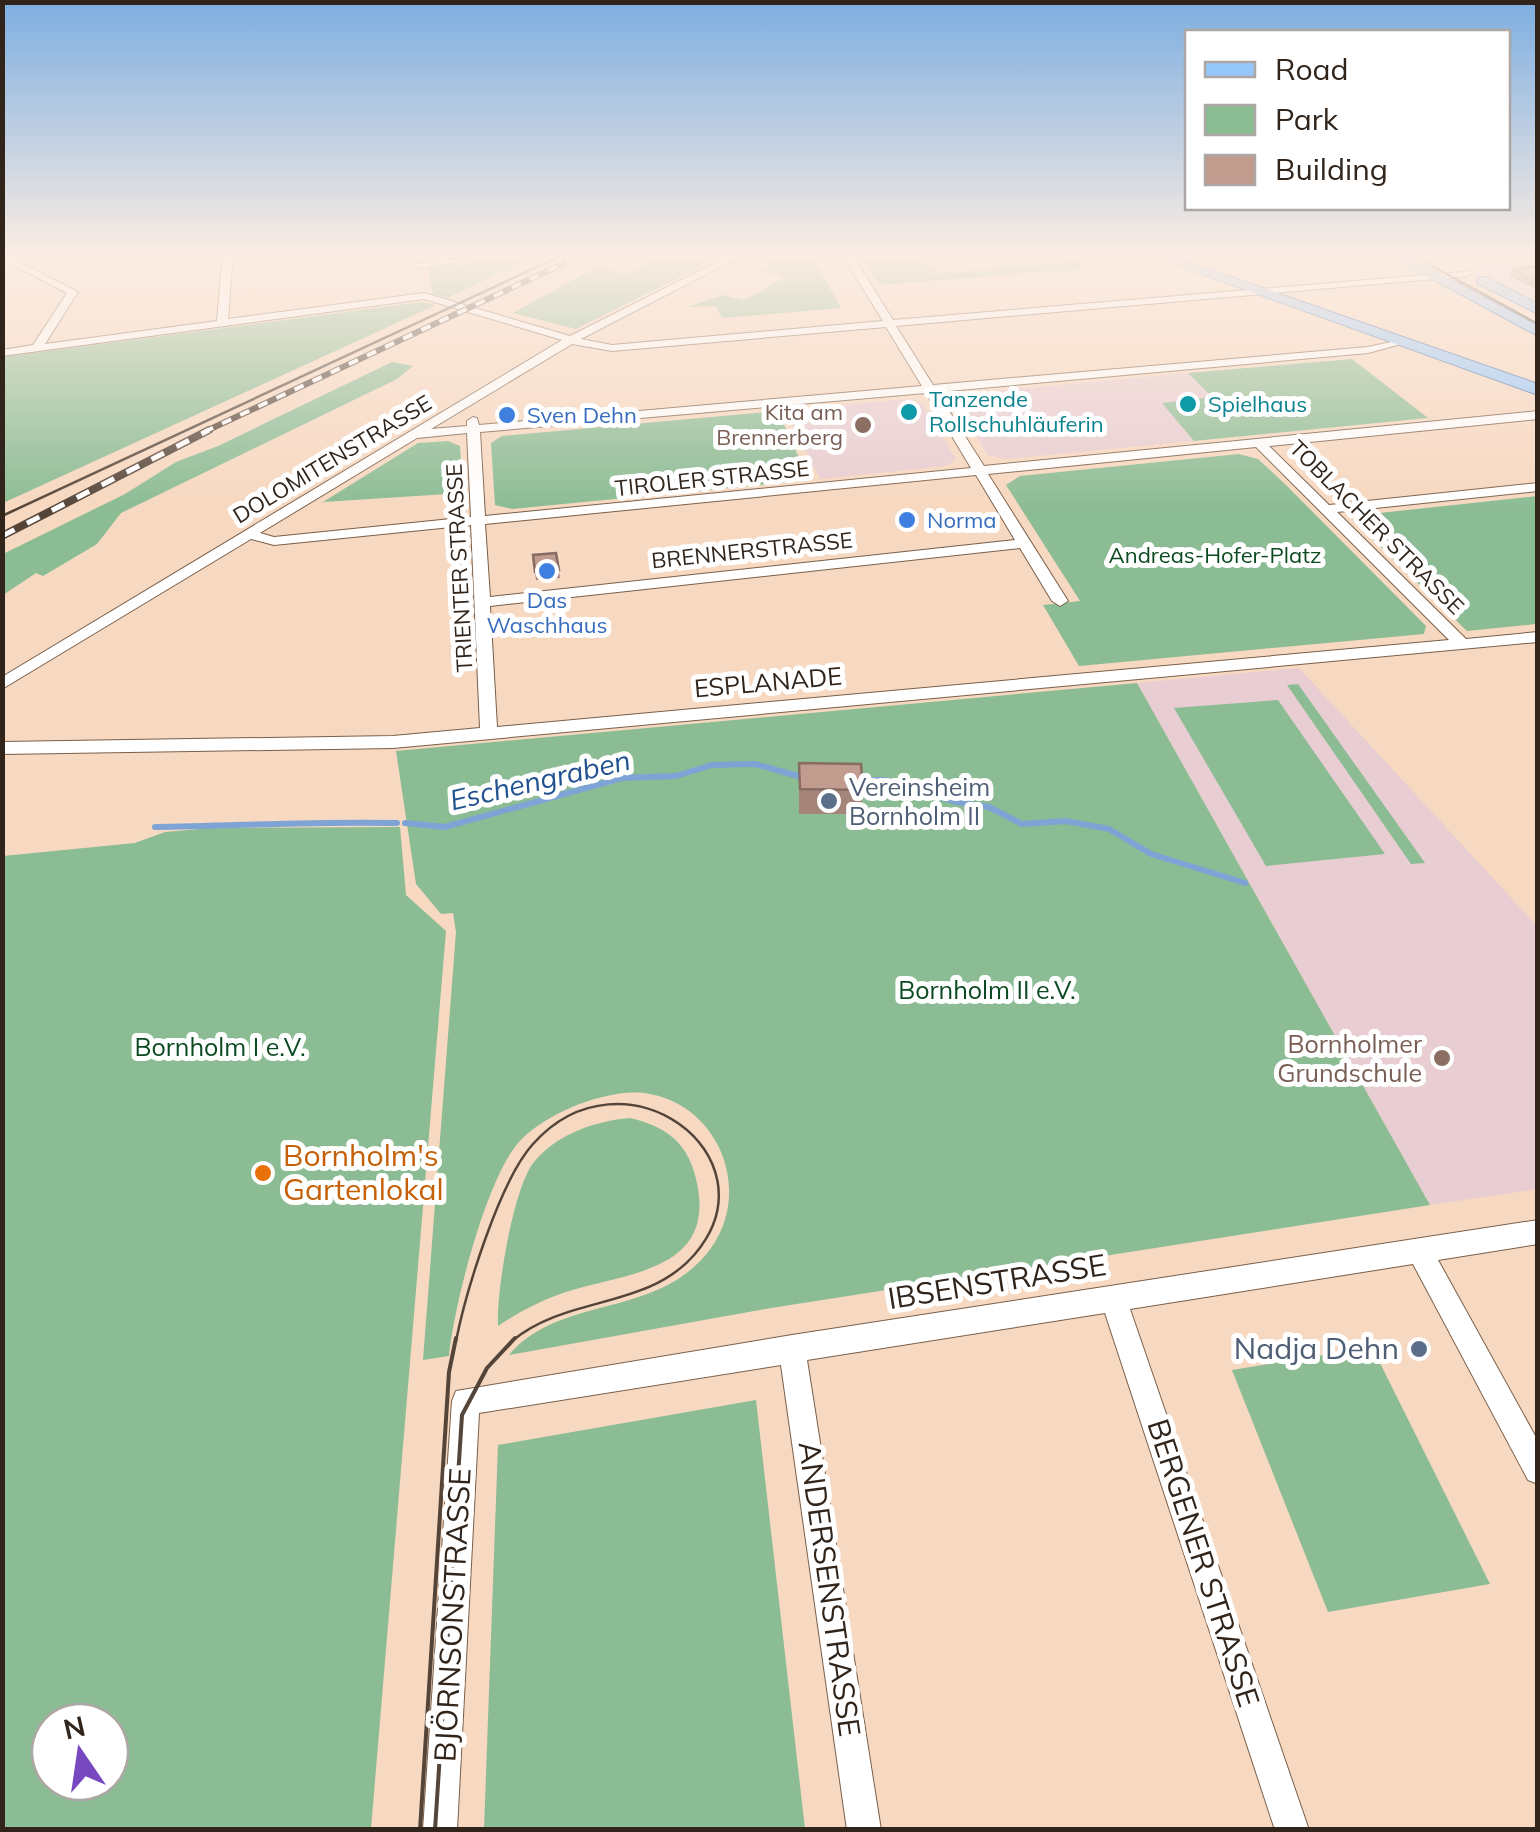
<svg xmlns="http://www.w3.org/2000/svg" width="1540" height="1832" font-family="Mulish,sans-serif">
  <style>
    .commercial { fill: #e3cedc }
    .education { fill: #e8cdd2 }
    .green { fill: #8bbc94; fill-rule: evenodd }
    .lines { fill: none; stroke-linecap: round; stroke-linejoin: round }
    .stream { stroke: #7ea4d6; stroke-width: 6 }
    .minor-casing { stroke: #7a5f49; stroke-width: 2 }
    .major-casing { stroke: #4476ab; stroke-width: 2 }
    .minor { fill: #fff; fill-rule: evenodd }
    .major { fill: #95c7fb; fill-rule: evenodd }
    .tram-far1 { stroke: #554539; stroke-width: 2.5 }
    .tram { stroke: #554539; stroke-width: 4 }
    .rail-far1-casing { stroke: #554539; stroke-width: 6 }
    .rail-casing { stroke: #554539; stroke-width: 8 }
    .rail-far1 { stroke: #fff; stroke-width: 4; stroke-dasharray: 10; stroke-linecap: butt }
    .rail { stroke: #fff; stroke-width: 5; stroke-dasharray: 14; stroke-linecap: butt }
    .wall { fill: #a5857a }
    .building { fill: #c09b8e; stroke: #866c63; stroke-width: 2.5 }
    .culture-dot { fill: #0f9aa8; stroke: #fff; stroke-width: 4 }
    .shop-dot { fill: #3f7fe0; stroke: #fff; stroke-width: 4 }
    .education-dot { fill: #8d6e63; stroke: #fff; stroke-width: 4 }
    .service-dot { fill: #5c6f8a; stroke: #fff; stroke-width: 4 }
    .food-dot { fill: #e8710a; stroke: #fff; stroke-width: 4 }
    .labels { text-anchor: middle; stroke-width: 10; stroke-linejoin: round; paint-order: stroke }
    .far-culture-label { font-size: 22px; fill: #0d838f; stroke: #fff; text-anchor: start }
    .far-education-label { font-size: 22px; fill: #785e54; stroke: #fff; text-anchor: end }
    .far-shop-label { font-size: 22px; fill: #366cbe; stroke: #fff; text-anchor: start }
    .far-street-label { font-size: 22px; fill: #30241b; stroke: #fff }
    .far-park-label { font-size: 22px; fill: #0c4a21; stroke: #fff }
    .street-label { font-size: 25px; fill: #30241b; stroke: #fff }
    .service-label { font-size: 25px; fill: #4e5e75; stroke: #fff; text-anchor: start }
    .park-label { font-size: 25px; fill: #0c4a21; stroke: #fff }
    .education-label { font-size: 25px; fill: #785e54; stroke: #fff; text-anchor: end }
    .water-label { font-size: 28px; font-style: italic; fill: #215290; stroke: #fff }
    .near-food-label { font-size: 30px; fill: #c56008; stroke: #fff; text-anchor: start }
    .near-street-label { font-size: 30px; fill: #30241b; stroke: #fff }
    .near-service-label { font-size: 30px; fill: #4e5e75; stroke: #fff; text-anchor: end }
  </style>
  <rect width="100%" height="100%" fill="#f7d8c0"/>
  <path class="commercial" d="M1518,253L1537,263V301L1445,254Z"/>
  <g class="education">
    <path d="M912,253H962L980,269L936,273Z"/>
    <path d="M1188,373L1213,398L1163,403L1194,441L1006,459L988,455L954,400L961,394Z"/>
    <path d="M907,399L922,403L956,459L946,466L820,479L784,410Z"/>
    <path d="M1299,668L1537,926V1189L1430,1205L1137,683Z"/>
  </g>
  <g class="green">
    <path d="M671,253L714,260L576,329L513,313L597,267L626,273Z"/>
    <path d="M785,253L813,258L841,308L722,318L716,306L688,307L722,295L744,300L786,277L762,271L771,266L765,263Z"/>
    <path d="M870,253H913L936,273L1080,261L1088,268L880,285L862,257Z"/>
    <path d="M534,257L447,298L433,294L428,268Z"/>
    <path d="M422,302L436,305L3,503V357Z"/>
    <path d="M1352,359L1428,418L1194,441L1162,403L1212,397L1188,373Z"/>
    <path d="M392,362L413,366L397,379L121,513L97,544L43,576L36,573L3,595V554L125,494L176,462L218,446Z"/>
    <path d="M778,411L809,480L512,509L495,505L491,443L502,436Z"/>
    <path d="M448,441L460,446L463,493L323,502L418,443Z"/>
    <path d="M1239,454L1258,459L1284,483L1426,626L1424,634L1079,666L1043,605L1080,601L1006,485L1020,476Z"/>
    <path d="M1537,496V624L1467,631L1356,523L1361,515Z"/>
    <path d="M1137,683L1430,1205L771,1308L509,1355C562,1293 659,1320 711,1248C752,1191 720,1107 650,1094C611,1086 545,1113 519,1142C486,1179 454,1305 449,1356L423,1360L456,932L453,913L441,914L416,884L396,751Z"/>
    <path d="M1298,684L1425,863L1411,864L1287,685Z"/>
    <path d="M1278,700L1385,854L1266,866L1174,708Z"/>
    <path d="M400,827L406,895L446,931L371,1829H3V856L135,843L165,832L211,828ZM50,1722H110V1782H50Z"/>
    <path d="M630,1118C663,1126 686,1140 695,1175C722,1275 621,1272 560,1294C538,1302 517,1313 498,1326C496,1293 513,1188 534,1162C557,1134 595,1121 630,1118Z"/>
    <path d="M1372,1347L1490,1584L1328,1612L1232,1370Z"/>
    <path d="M756,1400L805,1829H484L498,1445Z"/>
  </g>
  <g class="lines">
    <g class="stream">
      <path d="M870,780H885L956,802L989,807L1022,824L1066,821L1109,829L1151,854L1245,883"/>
      <path d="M405,823L445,827L622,778L676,776L712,765L755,764L805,778"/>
      <path d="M155,827C236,826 316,821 397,823"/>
    </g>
    <defs>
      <g id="minor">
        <path d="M2,253L78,292L45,344L217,321L223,253H233L228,319L424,293L570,336L735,253H747L581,339L612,345L883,321L841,253H851L893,320L1473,271L1469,276L896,326L933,385L1368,347L1405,339V343L1368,353L937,392L984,466L1538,411V419L1269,446L1329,505L1538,483V491L1337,512L1466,639L1538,632V642L393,748L2,754V742L393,736L480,728L471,525L274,545L251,539L2,689V677L562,340L424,299L2,356V350L33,345L67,293L2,259ZM886,327L922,386L479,425L477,418L473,417L467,421V426L431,429L572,344L612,351ZM926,393L971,468L485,516L480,432ZM467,433L471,517L274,537L260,533L417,438ZM1256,447L1449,640L497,727L490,606L1020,548L1052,601L1060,606L1068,601L988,474ZM976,475L1015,540L490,597L485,524Z"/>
        <path d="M503,253H533L416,268L411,265Z"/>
        <path d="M1538,1220V1244L1438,1260L1538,1441V1484L1528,1480L1413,1264L1130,1309L1309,1830H1275L1105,1313L807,1360L881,1830H847L781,1365L479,1413L457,1830H423L452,1401L456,1391L792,1335Z"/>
      </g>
      <g id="major">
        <path d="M1144,253H1162L1538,384V395Z"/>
        <path d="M1384,253H1401L1538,326V336Z"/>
        <path d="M1477,277H1487L1538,304V314L1477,283Z"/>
      </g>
    </defs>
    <use href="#minor" class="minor-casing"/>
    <use href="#major" class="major-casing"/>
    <use href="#minor" class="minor"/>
    <use href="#major" class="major"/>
    <g class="tram-far1">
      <path d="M1408,253L1538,324"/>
      <path d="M2,516L567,253"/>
      <path d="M456,1341C466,1291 500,1180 533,1144C624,1042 778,1156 695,1254C647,1310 567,1295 512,1341"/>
    </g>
    <g class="tram">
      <path d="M420,1830L449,1372L456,1338"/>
      <path d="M435,1830L462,1415L487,1368L515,1338"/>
    </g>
    <defs>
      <path id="rail-far1" d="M204,432L586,253"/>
      <path id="rail" d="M2,536L209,430"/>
    </defs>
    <use href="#rail-far1" class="rail-far1-casing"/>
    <use href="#rail" class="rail-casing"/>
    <use href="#rail-far1" class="rail-far1"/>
    <use href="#rail" class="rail"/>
  </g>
  <g class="wall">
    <path d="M1538,266V290L1510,276L1513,269Z"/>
    <path d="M556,553L560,578L536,580L533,555Z"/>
    <path d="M799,763L863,790L861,814H799Z"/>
  </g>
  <g class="building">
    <path d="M1538,266V282L1513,269Z"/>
    <path d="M556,553L559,570L535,572L533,555Z"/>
    <path d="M799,763L861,764L863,790L800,789Z"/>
  </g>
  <linearGradient id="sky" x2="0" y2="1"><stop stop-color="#7daee1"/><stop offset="0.5" stop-color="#fbede3"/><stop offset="1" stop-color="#fbede3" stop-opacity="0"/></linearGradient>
  <rect width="1540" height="509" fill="url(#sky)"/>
  <g class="culture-dot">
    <circle cx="1188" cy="404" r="10"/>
    <circle cx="909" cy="412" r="10"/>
  </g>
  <g class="shop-dot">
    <circle cx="507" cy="415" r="10"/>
    <circle cx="907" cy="520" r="10"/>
    <circle cx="547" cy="571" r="10"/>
  </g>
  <g class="education-dot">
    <circle cx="863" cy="425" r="10"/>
    <circle cx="1442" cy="1058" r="10"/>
  </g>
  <g class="service-dot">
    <circle cx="829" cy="801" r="10"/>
    <circle cx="1419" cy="1349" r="10"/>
  </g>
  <circle class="food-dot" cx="263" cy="1173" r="10"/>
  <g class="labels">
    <g class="far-culture-label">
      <text x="929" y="407">Tanzende<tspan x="929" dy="25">Rollschuhläuferin</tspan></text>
      <text x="1208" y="412">Spielhaus</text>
    </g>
    <g class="far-education-label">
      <text x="843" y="420">Kita am<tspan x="843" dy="25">Brennerberg</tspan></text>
    </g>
    <g class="far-shop-label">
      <text x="527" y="423">Sven Dehn</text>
      <text x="927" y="528">Norma</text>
      <text x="547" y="608" text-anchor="middle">Das<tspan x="547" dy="25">Waschhaus</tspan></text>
    </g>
    <g class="far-street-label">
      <text transform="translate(332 459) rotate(-31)" y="8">DOLOMITENSTRASSE</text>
      <text transform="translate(712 478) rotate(-6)" y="8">TIROLER STRASSE</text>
      <text transform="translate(1377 527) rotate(45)" y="8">TOBLACHER STRASSE</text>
      <text transform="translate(752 550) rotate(-6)" y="8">BRENNERSTRASSE</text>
      <text transform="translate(459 568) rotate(-93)" y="8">TRIENTER STRASSE</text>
    </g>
    <g class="far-park-label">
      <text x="1215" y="563">Andreas-Hofer-Platz</text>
    </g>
    <g class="street-label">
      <text transform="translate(768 682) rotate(-5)" y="9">ESPLANADE</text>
    </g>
    <g class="service-label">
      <text x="849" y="796">Vereinsheim<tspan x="849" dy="29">Bornholm II</tspan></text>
    </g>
    <g class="park-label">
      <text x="987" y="999">Bornholm II e.V.</text>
      <text x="220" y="1056">Bornholm I e.V.</text>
    </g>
    <g class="education-label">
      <text x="1422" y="1053">Bornholmer<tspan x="1422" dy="29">Grundschule</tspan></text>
    </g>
    <g class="water-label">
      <text transform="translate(540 780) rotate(-13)" y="10">Eschengraben</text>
    </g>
    <g class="near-food-label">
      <text x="283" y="1166">Bornholm's<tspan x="283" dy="34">Gartenlokal</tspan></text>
    </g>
    <g class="near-street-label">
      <text transform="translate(997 1282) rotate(-9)" y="10">IBSENSTRASSE</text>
      <text transform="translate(1203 1563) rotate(72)" y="10">BERGENER STRASSE</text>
      <text transform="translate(829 1589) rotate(82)" y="10">ANDERSENSTRASSE</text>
      <text transform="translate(453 1615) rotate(-87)" y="10">BJÖRNSONSTRASSE</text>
    </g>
    <g class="near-service-label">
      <text x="1399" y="1359">Nadja Dehn</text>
    </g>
  </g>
  <rect width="1540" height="1832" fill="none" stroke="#30241b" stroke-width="10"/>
  <rect x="1185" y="30" width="325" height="180" fill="#ffffff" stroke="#aca7a4" stroke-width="2.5"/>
  <rect x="1205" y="62" width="50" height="15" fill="#95c7fb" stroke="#aca7a4" stroke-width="2.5"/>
  <text x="1275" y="80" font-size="30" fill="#30241b">Road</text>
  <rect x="1205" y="105" width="50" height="30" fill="#8bbc94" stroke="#aca7a4" stroke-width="2.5"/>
  <text x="1275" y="130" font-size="30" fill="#30241b">Park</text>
  <rect x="1205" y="155" width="50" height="30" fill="#c09b8e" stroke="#aca7a4" stroke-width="2.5"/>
  <text x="1275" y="180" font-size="30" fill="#30241b">Building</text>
  <g transform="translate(80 1752) rotate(347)"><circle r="48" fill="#ffffff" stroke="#aca7a4" stroke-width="2.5"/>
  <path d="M0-8L18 38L0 25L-18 38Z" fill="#7748c0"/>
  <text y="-15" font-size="28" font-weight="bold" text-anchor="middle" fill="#30241b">N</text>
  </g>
</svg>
